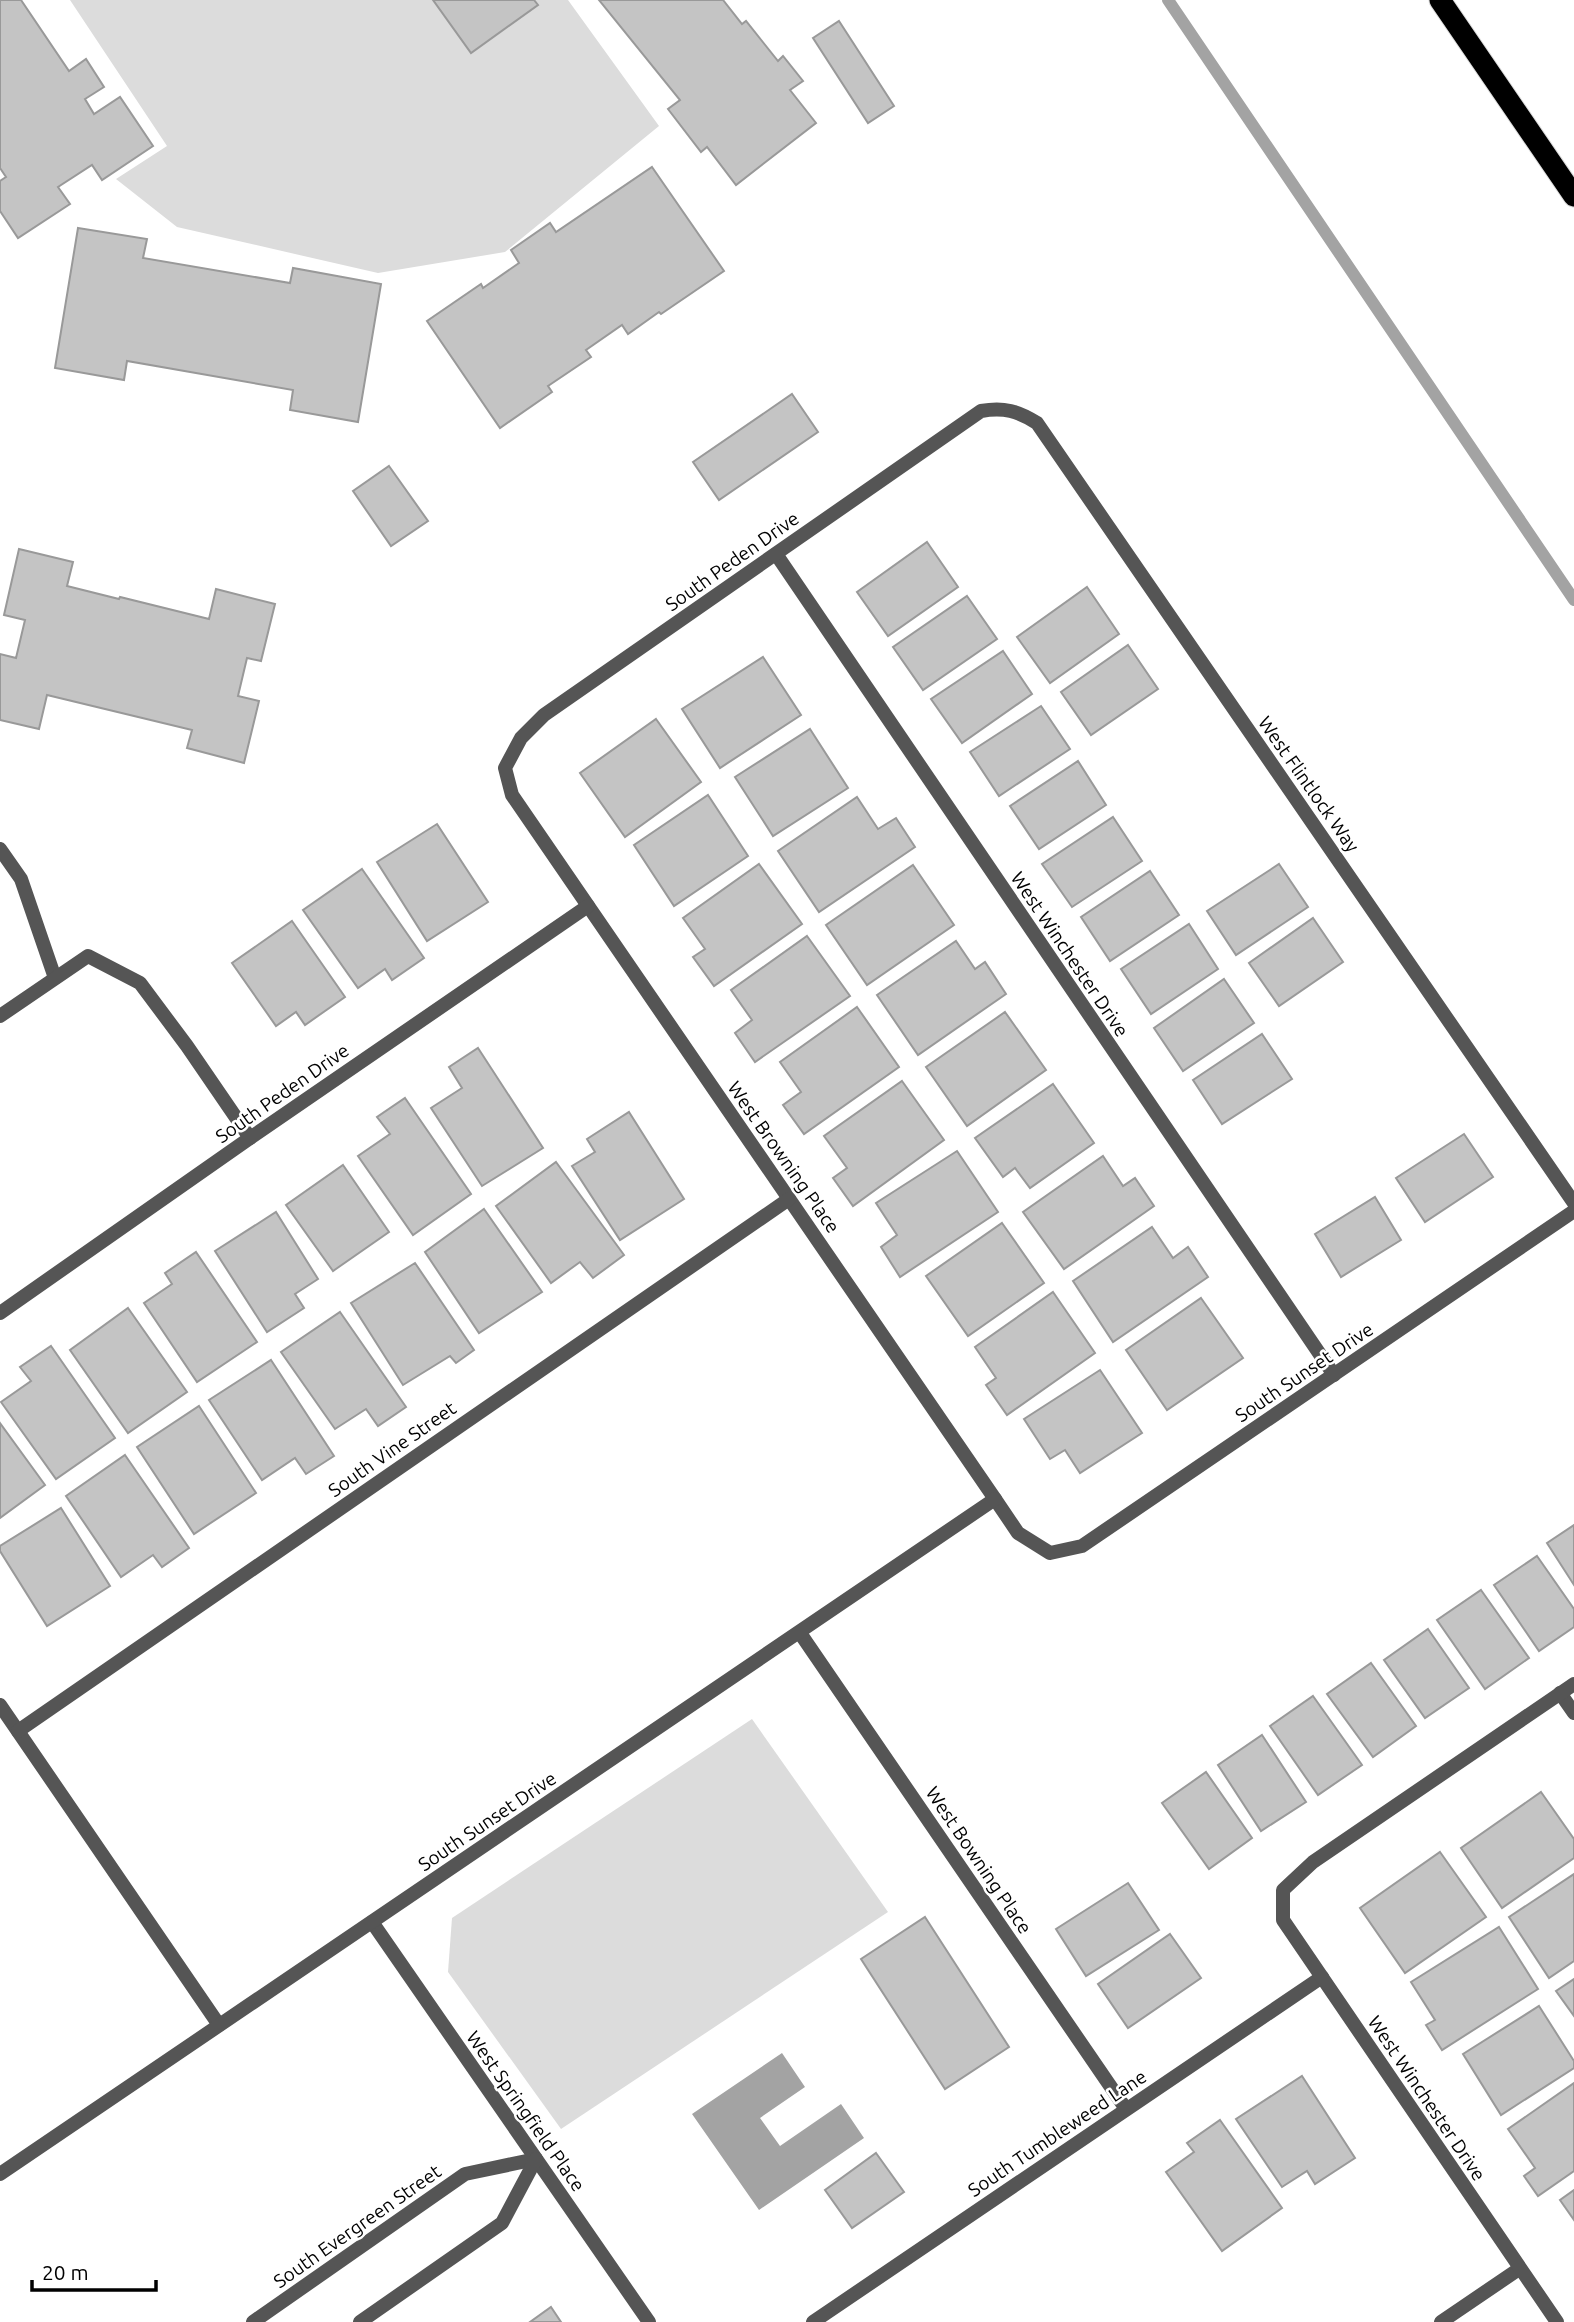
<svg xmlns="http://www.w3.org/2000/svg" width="1574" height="2322" font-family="Ubuntu,sans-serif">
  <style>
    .green { fill: #dcdcdc }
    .water { fill: #a3a3a3 }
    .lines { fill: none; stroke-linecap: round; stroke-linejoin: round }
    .stream { stroke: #a3a3a3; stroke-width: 12 }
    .building { fill: #c4c4c4; stroke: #999; stroke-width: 2 }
    .highway-casing { stroke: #dbdbdb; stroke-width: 23 }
    .lane { stroke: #555; stroke-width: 14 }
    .street { stroke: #555; stroke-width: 14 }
    .highway { stroke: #000; stroke-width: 21 }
    .labels { text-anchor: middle; stroke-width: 5; stroke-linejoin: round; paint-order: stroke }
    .street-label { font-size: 19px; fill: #000; stroke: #fff }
  </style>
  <rect width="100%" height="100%" fill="#fff"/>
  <g class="green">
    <path d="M70,0H568L659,126L505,252L378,273L177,227L116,179L167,146Z"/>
    <path d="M752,1719L888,1912L561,2129L448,1972L452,1918Z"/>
  </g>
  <path class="water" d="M782,2053L805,2087L760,2118L780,2146L841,2104L864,2138L759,2210L692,2114Z"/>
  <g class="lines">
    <path class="stream" d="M1168,0L1574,600"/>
  </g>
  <g class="building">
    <path d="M0,0H21L69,71L86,59L104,87L85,99L94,114L120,97L153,146L102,180L92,165L58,187L70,204L18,238L0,211V181L6,177L0,168Z"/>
    <path d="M433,0H534L538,5L471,53Z"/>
    <path d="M599,0H723L742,24L746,21L778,61L783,56L803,81L790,90L816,123L736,185L707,147L701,152L668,109L680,100Z"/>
    <path d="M839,21L894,106L868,123L813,38Z"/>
    <path d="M652,167L724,271L661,314L659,312L628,334L622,325L586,350L591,357L548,386L552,392L500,428L427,321L481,284L483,288L519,263L511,250L550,223L556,232Z"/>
    <path d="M78,228L147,239L143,258L290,283L293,268L381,284L358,422L290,410L293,390L127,361L124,380L55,368Z"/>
    <path d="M792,394L818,432L719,500L693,462Z"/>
    <path d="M389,466L428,521L391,546L353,491Z"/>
    <path d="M927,542L958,587L888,636L857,592Z"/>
    <path d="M19,549L73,562L67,586L119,599L120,597L209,619L216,589L275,604L261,661L247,658L238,696L259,701L244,763L187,748L192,730L47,695L39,729L0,720V654L16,658L25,620L4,615Z"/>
    <path d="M1087,587L1119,634L1050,683L1017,637Z"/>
    <path d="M967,596L997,639L923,690L893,647Z"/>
    <path d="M1128,645L1158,689L1091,735L1061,692Z"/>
    <path d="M1003,651L1032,694L962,743L931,699Z"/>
    <path d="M763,657L801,715L720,768L682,709Z"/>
    <path d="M1041,706L1070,749L999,796L970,752Z"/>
    <path d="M656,719L701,782L625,837L580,773Z"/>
    <path d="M810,729L848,788L773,836L735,777Z"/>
    <path d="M1078,761L1106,805L1039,849L1010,806Z"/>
    <path d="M708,795L748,856L674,906L634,845Z"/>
    <path d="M857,797L878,829L896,818L915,847L819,912L778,851Z"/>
    <path d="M1113,817L1142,861L1072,907L1042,864Z"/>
    <path d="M437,824L488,902L427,941L377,862Z"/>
    <path d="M759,864L802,924L714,986L693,957L705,949L683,918Z"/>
    <path d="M1279,864L1308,907L1236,955L1207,911Z"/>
    <path d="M913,865L954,925L867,985L826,925Z"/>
    <path d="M362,869L424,958L392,980L385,969L358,988L303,910Z"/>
    <path d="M1150,871L1179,915L1110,961L1081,917Z"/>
    <path d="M1313,918L1343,962L1279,1006L1249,963Z"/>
    <path d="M292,921L345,997L305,1025L296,1012L276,1026L232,963Z"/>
    <path d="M1189,924L1218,969L1151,1014L1121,969Z"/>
    <path d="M807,936L850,996L755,1062L735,1033L752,1020L731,990Z"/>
    <path d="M956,941L975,969L985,962L1006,994L918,1055L877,995Z"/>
    <path d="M1224,979L1254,1023L1183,1071L1154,1028Z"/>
    <path d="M857,1007L899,1067L804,1134L783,1105L801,1092L780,1062Z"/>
    <path d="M1005,1012L1046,1070L967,1126L926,1067Z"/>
    <path d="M1262,1034L1292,1079L1222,1124L1193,1080Z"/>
    <path d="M478,1048L543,1148L482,1186L431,1108L462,1088L449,1067Z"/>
    <path d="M902,1081L944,1140L853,1206L833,1178L847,1168L824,1136Z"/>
    <path d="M1053,1084L1094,1143L1030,1188L1015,1168L1003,1177L975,1138Z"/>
    <path d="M405,1098L471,1194L413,1235L358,1156L390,1134L377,1117Z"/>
    <path d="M629,1112L684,1199L620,1240L572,1166L595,1152L587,1139Z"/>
    <path d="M1464,1134L1493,1177L1425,1222L1396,1178Z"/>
    <path d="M957,1151L998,1212L900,1277L881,1247L897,1235L876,1203Z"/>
    <path d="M1103,1156L1123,1186L1135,1178L1154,1206L1064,1269L1023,1212Z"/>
    <path d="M556,1162L624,1255L593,1278L580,1262L551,1283L496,1206Z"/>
    <path d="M343,1165L389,1232L333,1271L286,1205Z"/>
    <path d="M1375,1197L1401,1240L1341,1277L1315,1234Z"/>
    <path d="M484,1209L542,1292L479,1333L425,1252Z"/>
    <path d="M276,1212L318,1279L295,1294L304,1308L267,1332L215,1251Z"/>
    <path d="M1002,1223L1044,1283L968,1336L926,1276Z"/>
    <path d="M1152,1227L1173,1258L1188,1247L1208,1277L1113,1342L1073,1281Z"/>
    <path d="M196,1252L257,1342L197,1382L144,1303L172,1284L165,1273Z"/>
    <path d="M415,1263L474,1350L456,1363L450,1356L403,1385L351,1303Z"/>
    <path d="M1053,1292L1095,1353L1007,1415L986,1385L996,1378L975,1347Z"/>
    <path d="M1201,1298L1243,1358L1167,1410L1126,1350Z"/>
    <path d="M128,1308L187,1392L128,1433L70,1350Z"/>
    <path d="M340,1312L406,1407L378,1426L366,1409L335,1429L281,1352Z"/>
    <path d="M51,1346L115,1438L56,1479L1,1402L31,1381L20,1367Z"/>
    <path d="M271,1360L334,1456L306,1474L295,1458L262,1480L209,1400Z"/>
    <path d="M1100,1370L1142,1433L1080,1473L1065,1450L1050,1459L1024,1419Z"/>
    <path d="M199,1406L256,1493L194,1534L137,1447Z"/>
    <path d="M0,1423L45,1485L0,1518Z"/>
    <path d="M125,1455L189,1548L162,1567L153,1555L121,1577L66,1496Z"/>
    <path d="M61,1508L110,1586L47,1626L0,1551V1546Z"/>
    <path d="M1574,1525V1585L1547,1543Z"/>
    <path d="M1537,1556L1574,1609V1627L1539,1651L1494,1585Z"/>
    <path d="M1481,1590L1529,1658L1485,1689L1437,1620Z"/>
    <path d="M1428,1629L1469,1688L1425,1718L1384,1660Z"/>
    <path d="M1371,1663L1416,1726L1373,1757L1327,1694Z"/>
    <path d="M1313,1696L1362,1765L1318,1795L1270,1726Z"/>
    <path d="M1262,1735L1306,1802L1261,1831L1218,1765Z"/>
    <path d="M1206,1772L1252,1838L1209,1869L1162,1803Z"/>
    <path d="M1541,1792L1574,1839V1858L1502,1908L1461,1848Z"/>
    <path d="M1440,1852L1486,1917L1405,1973L1360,1908Z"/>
    <path d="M1574,1874V1961L1549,1978L1509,1917Z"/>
    <path d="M1128,1883L1159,1930L1086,1976L1056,1929Z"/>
    <path d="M925,1917L1009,2047L945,2089L861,1959Z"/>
    <path d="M1499,1927L1538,1989L1442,2050L1426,2025L1435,2020L1411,1982Z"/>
    <path d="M1170,1934L1201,1978L1128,2028L1098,1984Z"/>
    <path d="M1574,1979V2016L1556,1991Z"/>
    <path d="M1539,2006L1574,2061V2068L1501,2115L1463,2054Z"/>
    <path d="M1302,2076L1355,2158L1315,2184L1307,2171L1282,2187L1236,2119Z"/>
    <path d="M1574,2083V2171L1538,2196L1524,2176L1535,2168L1508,2129Z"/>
    <path d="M1220,2120L1282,2208L1222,2251L1166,2172L1194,2152L1187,2143Z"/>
    <path d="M876,2153L904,2192L852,2228L825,2190Z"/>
    <path d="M1574,2190V2220L1560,2200Z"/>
    <path d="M551,2307L561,2322H530Z"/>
  </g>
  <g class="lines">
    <defs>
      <path id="highway" d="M1440,0L1574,196"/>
    </defs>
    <use href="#highway" class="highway-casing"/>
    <path class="lane" d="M0,849L21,879L55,978"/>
    <g class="street">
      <path d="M776,554L1334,1375"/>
      <path d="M0,1016L88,956L140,983L187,1046L250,1138"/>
      <path d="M1574,1203L1037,423C1018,411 1004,407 981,411L544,715L521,738L505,768L512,795L995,1499L1018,1533L1050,1553L1082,1546L1574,1211"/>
      <path d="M0,1313L250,1138L588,906"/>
      <path d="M800,1633L1126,2109"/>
      <path d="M1560,1693L1574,1713"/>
      <path d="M0,1705L219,2025"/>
      <path d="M18,1731L789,1199"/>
      <path d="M372,1922L649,2322"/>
      <path d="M0,2174L995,1499"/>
      <path d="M253,2322L465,2174L536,2159"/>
      <path d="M360,2322L502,2223L536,2159"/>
      <path d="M813,2322L1322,1977"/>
      <path d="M1441,2322L1519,2269"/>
      <path d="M1557,2322L1283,1920V1890L1313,1862L1574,1684"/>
    </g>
    <use href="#highway" class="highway"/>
  </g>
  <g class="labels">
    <g class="street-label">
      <text transform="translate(732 561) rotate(-35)" y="7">South Peden Drive</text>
      <text transform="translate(1309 784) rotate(55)" y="7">West Flintlock Way</text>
      <text transform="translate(1070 954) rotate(56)" y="7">West Winchester Drive</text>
      <text transform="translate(282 1093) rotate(-35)" y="7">South Peden Drive</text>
      <text transform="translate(784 1157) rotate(55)" y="7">West Browning Place</text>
      <text transform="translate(1304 1372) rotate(-34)" y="7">South Sunset Drive</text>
      <text transform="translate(392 1449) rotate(-35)" y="7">South Vine Street</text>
      <text transform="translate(487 1821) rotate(-34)" y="7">South Sunset Drive</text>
      <text transform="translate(979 1860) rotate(56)" y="7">West Bowning Place</text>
      <text transform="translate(1427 2098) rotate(56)" y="7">West Winchester Drive</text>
      <text transform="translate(526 2111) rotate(55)" y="7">West Springfield Place</text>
      <text transform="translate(1057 2133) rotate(-34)" y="7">South Tumbleweed Lane</text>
      <text transform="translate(357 2226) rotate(-35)" y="7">South Evergreen Street</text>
    </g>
  </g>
  <path d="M32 2280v10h124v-10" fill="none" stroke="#000000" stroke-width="3.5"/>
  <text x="42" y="2280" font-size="21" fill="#000000" stroke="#ffffff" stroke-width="5" paint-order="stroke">20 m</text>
</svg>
